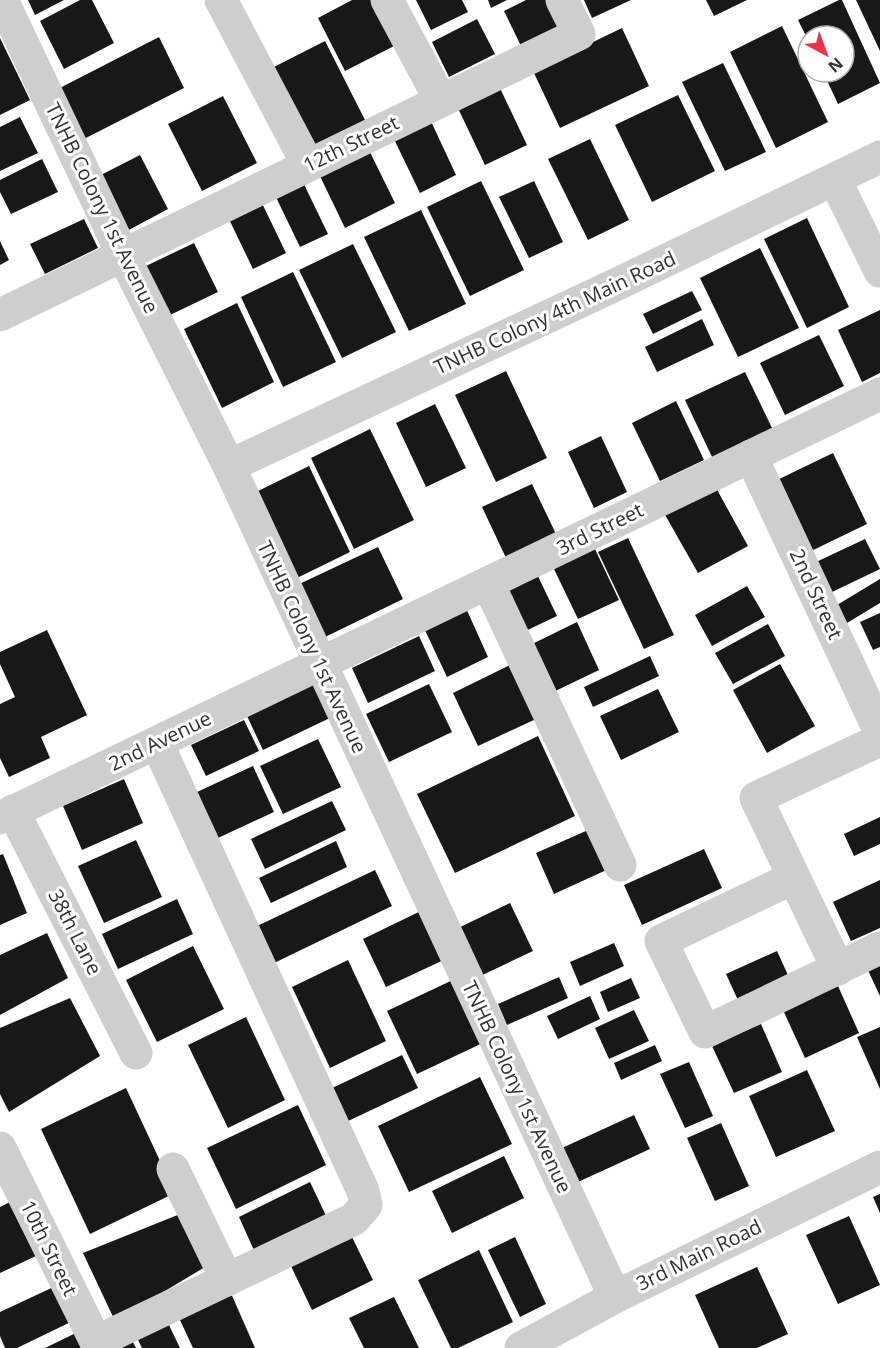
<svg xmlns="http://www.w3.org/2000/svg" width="880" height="1348" font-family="'Open Sans',sans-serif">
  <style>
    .building { fill: #181818 }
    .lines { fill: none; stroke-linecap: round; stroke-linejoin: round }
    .minor { stroke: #cecece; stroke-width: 33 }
    .labels { text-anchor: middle; stroke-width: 6; stroke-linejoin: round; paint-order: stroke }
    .street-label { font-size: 20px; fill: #313131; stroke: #fff }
  </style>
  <rect width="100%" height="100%" fill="#fff"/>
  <g class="building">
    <path d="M28,0H64L35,15Z"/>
    <path d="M80,0H92L114,43L64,69L40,21Z"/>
    <path d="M352,0H378L400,43L345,71L318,18Z"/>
    <path d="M416,0H462L468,12L431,30Z"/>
    <path d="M488,0H507L491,8Z"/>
    <path d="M526,0H549L562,26L521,46L504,11Z"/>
    <path d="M584,0H631L592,18Z"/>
    <path d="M706,0H747L714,16Z"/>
    <path d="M839,0H842L880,83L838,104L823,72H844V36H808V40L798,20Z"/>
    <path d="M856,0H880V51Z"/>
    <path d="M477,19L495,54L449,77L432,42Z"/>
    <path d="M782,26L828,122L776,148L730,52Z"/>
    <path d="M622,28L649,86L560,128L533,71Z"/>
    <path d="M159,37L184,88L80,141L54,91Z"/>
    <path d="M0,38L30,100L0,115Z"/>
    <path d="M325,41L365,120L306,150L266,71Z"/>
    <path d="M723,63L766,152L725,171L682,82Z"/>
    <path d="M498,84L527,145L485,165L456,104Z"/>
    <path d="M678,95L715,171L652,202L615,125Z"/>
    <path d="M223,96L257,163L202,191L168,124Z"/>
    <path d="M20,117L38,153L0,171V127Z"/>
    <path d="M429,117L456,175L420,193L392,135Z"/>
    <path d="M590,139L629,220L588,240L548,159Z"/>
    <path d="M367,146L395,203L345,228L317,170Z"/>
    <path d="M140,155L168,209L125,232L97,177Z"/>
    <path d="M42,159L58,192L11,214L0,192V180Z"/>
    <path d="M300,176L328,234L300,247L272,189Z"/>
    <path d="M481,181L524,270L470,296L427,207Z"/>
    <path d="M534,181L563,242L529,258L499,197Z"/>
    <path d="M259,197L286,253L253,269L226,213Z"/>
    <path d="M421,210L466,304L409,331L364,237Z"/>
    <path d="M807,218L849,307L807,328L764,239Z"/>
    <path d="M84,219L98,248L45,274L30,244Z"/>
    <path d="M0,241L9,260L0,265Z"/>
    <path d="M194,243L218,292L170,315L146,266Z"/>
    <path d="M353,244L396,332L342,358L299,270Z"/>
    <path d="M760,248L799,328L738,357L700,278Z"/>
    <path d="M293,272L336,362L283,387L241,297Z"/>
    <path d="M692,291L702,310L653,334L643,314Z"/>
    <path d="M237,303L274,382L222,408L184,329Z"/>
    <path d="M880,310V373L862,382L838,330Z"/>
    <path d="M702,319L714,345L657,372L645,347Z"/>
    <path d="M819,335L844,386L785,415L760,363Z"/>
    <path d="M506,371L547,458L496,482L455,395Z"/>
    <path d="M745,372L773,430L713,459L685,400Z"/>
    <path d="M676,401L704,460L660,481L632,423Z"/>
    <path d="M435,404L466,468L426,487L396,423Z"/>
    <path d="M370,429L414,520L354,549L311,458Z"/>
    <path d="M601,436L627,492L594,508L568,452Z"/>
    <path d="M833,453L867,524L807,553L773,482Z"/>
    <path d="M309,466L350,552L295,579L254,493Z"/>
    <path d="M532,484L557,536L507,560L482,507Z"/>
    <path d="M715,486L748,546L698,573L664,513Z"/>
    <path d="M628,538L674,635L644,649L598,552Z"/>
    <path d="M865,539L880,569L828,594L814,563Z"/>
    <path d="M378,547L403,599L321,639L295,586Z"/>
    <path d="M594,547L619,600L578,619L553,567Z"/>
    <path d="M536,572L557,616L517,635L496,591Z"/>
    <path d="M880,579V603L847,623L837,605Z"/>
    <path d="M747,586L765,617L712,646L695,615Z"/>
    <path d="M465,606L488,657L447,677L423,626Z"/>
    <path d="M880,613V647L873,650L860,622Z"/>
    <path d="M577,622L599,670L545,696L522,649Z"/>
    <path d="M768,624L785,656L733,684L715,653Z"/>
    <path d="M47,630L87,715L41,737L50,758L9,777L0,758V704L15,697L0,664V652Z"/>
    <path d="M419,636L435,671L368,703L352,668Z"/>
    <path d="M650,656L659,676L593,707L584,687Z"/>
    <path d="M780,664L815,726L767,753L733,690Z"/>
    <path d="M510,665L536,719L478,746L453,693Z"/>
    <path d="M316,683L332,717L263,750L247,716Z"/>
    <path d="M429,684L452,732L389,762L366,714Z"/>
    <path d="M658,689L679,732L621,760L600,716Z"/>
    <path d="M244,720L259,751L206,776L191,745Z"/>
    <path d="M538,736L575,816L455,873L417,794Z"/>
    <path d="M318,739L341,787L283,814L260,766Z"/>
    <path d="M253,766L274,812L218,838L197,792Z"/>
    <path d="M124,779L143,823L82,850L63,806Z"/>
    <path d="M332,801L346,830L265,869L251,839Z"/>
    <path d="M880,817V844L854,856L844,834Z"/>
    <path d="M595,827L613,867L554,894L536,853Z"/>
    <path d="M136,840L162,897L104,923L78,866Z"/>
    <path d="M336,841L347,867L271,903L259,878Z"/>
    <path d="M704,849L722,888L642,925L624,885Z"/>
    <path d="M3,854L27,913L0,925V855Z"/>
    <path d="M375,870L392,906L272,964L255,927Z"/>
    <path d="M880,880V928L851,941L833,902Z"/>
    <path d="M177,899L193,934L118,969L102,934Z"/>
    <path d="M510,903L533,951L476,978L454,930Z"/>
    <path d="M427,908L450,957L386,987L363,939Z"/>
    <path d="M47,933L68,978L0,1015V955Z"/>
    <path d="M614,943L624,966L580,986L570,962Z"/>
    <path d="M193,946L224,1009L157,1042L126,980Z"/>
    <path d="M777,951L793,986L742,1009L726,974Z"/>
    <path d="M880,957V996L865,964Z"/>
    <path d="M348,960L386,1041L330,1068L292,987Z"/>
    <path d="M559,977L568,998L507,1025L498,1004Z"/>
    <path d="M457,978L487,1041L417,1074L387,1011Z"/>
    <path d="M631,978L640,998L608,1012L600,992Z"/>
    <path d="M838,986L859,1033L805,1058L783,1010Z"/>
    <path d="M590,996L600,1019L558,1039L547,1016Z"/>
    <path d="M70,998L100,1056L9,1112L0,1094V1028Z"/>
    <path d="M634,1010L649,1041L609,1059L595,1028Z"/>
    <path d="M246,1017L285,1100L228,1128L188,1045Z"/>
    <path d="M761,1024L782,1072L734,1093L712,1046Z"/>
    <path d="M880,1027V1089L857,1037Z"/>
    <path d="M655,1045L662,1061L621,1080L614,1063Z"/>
    <path d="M402,1055L418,1088L346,1122L330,1089Z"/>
    <path d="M689,1062L713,1116L685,1128L660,1074Z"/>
    <path d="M807,1070L835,1131L776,1157L749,1096Z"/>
    <path d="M480,1077L512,1144L409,1192L378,1126Z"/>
    <path d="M126,1088L175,1193L90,1234L41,1129Z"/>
    <path d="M298,1105L326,1165L236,1209L207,1148Z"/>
    <path d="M634,1115L650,1149L578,1182L562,1148Z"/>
    <path d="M721,1123L749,1186L715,1201L687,1138Z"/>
    <path d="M504,1156L524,1198L452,1233L432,1191Z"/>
    <path d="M310,1182L329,1222L257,1257L239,1217Z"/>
    <path d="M880,1194V1213L873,1197Z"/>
    <path d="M12,1201L38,1255L0,1273V1207Z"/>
    <path d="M185,1212L205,1267L115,1321L83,1253Z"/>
    <path d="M849,1216L880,1285L838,1304L806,1235Z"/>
    <path d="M350,1233L373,1280L312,1310L289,1262Z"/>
    <path d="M515,1237L546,1304L520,1317L488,1250Z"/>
    <path d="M479,1250L513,1322L458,1348H451L418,1280Z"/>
    <path d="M757,1267L788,1334L757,1348H719L695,1295Z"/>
    <path d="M60,1284L77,1319L17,1348H5L0,1336V1312Z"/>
    <path d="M230,1291L255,1348H193L180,1320Z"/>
    <path d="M394,1297L419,1348H364L349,1318Z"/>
    <path d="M167,1321L180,1348H142L136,1336Z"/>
    <path d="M84,1329L92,1348H45Z"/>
    <path d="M129,1334L136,1348H111Z"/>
  </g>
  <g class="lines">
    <g class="minor">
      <path d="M2,0L123,255L229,466L615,1297"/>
      <path d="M221,0L308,165"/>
      <path d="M387,0L441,101"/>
      <path d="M835,180L880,271"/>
      <path d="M0,315L579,34L562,0"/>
      <path d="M751,456L880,732"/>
      <path d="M229,466L611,287L880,157"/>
      <path d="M488,583L620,865"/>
      <path d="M13,811L136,1053"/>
      <path d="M0,818L880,394"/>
      <path d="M793,878L661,941L705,1032L880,948"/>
      <path d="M838,969L756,798L880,740"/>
      <path d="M0,1148L99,1348"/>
      <path d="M173,1169L227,1280"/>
      <path d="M96,1342L354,1219L366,1205L363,1191L157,743"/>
      <path d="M521,1348L615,1297L880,1167"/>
    </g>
  </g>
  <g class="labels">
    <g class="street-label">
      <text transform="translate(351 144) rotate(-26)" y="7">12th Street</text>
      <text transform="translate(102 208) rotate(64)" y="7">TNHB Colony 1st Avenue</text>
      <text transform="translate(555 313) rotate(-25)" y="7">TNHB Colony 4th Main Road</text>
      <text transform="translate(600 529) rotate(-26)" y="7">3rd Street</text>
      <text transform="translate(816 594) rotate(65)" y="7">2nd Street</text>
      <text transform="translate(312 647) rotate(65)" y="7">TNHB Colony 1st Avenue</text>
      <text transform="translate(160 741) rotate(-26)" y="7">2nd Avenue</text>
      <text transform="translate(75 932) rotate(63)" y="7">38th Lane</text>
      <text transform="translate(517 1087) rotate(65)" y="7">TNHB Colony 1st Avenue</text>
      <text transform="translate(49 1248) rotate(64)" y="7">10th Street</text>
      <text transform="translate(699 1255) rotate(-26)" y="7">3rd Main Road</text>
    </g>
  </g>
  <g transform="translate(826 54) rotate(139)"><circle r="28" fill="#ffffff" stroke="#adadad" stroke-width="1.5"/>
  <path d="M0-4.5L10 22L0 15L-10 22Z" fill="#e9314a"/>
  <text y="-9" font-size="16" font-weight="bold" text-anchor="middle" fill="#313131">N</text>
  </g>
</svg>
